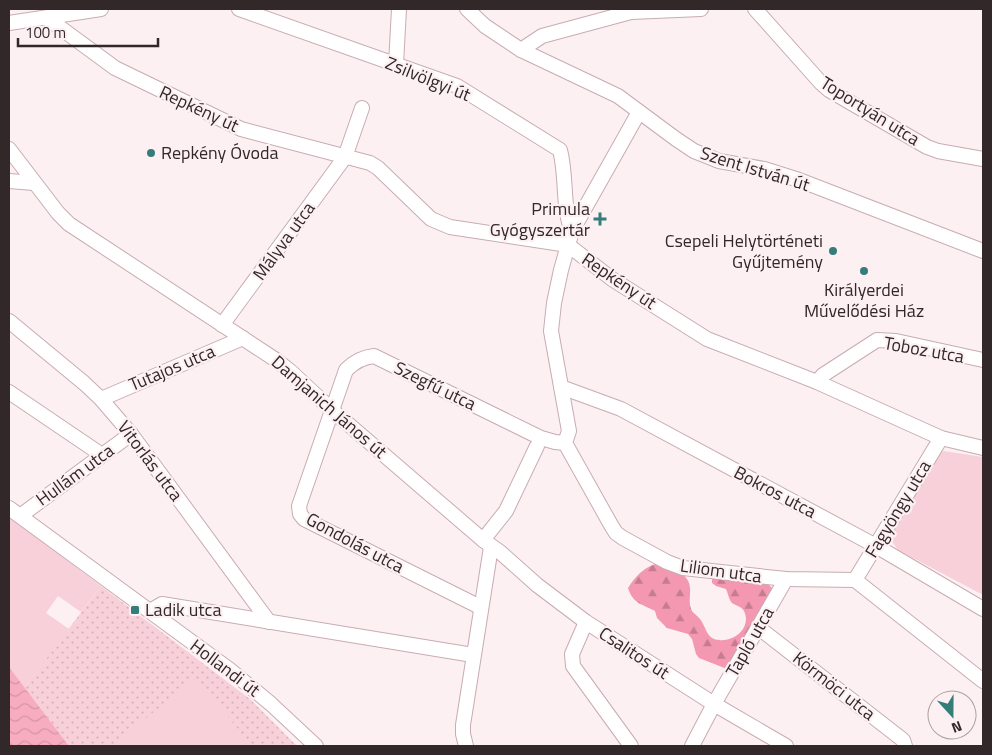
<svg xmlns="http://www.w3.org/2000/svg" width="992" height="755" font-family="'Titillium Web',sans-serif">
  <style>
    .grass { fill: url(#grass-dots) }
    .forest { fill: url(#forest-firs) }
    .park { fill: #f8d0d9 }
    .water { fill: url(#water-waves) }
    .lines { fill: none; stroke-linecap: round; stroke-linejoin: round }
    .minor-casing { stroke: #c8acb2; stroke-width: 16 }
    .minor { stroke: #fff; stroke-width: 14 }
    .poi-dot { fill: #357d78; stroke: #fcf0f3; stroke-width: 2 }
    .labels { text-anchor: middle; stroke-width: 4.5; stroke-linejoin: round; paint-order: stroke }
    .street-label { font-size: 18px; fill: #322729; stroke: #fcf0f3 }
    .poi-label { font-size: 18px; fill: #322729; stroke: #fcf0f3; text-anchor: start }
  </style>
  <defs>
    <pattern id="grass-dots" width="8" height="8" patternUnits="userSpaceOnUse" patternTransform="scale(1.25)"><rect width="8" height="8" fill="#f8d0d9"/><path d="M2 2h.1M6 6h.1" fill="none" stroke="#d5b3ba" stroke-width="1.8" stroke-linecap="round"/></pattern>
    <pattern id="forest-firs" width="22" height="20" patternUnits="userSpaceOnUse" patternTransform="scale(1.25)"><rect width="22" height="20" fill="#f398b0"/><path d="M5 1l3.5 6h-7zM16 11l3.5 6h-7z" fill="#c57c8f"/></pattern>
    <pattern id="water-waves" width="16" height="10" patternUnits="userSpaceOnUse" patternTransform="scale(1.25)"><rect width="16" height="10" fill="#f7adbf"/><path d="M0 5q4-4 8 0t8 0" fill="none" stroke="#d495a4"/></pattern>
  </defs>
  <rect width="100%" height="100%" fill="#fcf0f3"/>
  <path class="grass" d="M101,586L250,699L297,746H69L24,688Z"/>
  <path class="forest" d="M655,564C662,566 674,568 680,572C698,585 685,597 692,611C694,614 698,616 700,619C707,628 706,639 719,640C734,642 752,628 744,611C741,606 736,606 732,603C729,600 728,593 726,589L716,586L712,583V578L719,576L768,584L772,588L770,596L727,669L699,658L696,654L692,639L688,634L667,628L657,618L655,611C642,604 633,604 628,588C635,577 642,569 655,564Z"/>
  <g class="park">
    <path d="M944,451L983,457V595L898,550L886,533L936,454Z"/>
    <path d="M9,517L101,586L81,612L58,596L46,613L69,629L24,688L9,667Z"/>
    <path d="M196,678L252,746H115L114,744Z"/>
  </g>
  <path class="water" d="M9,667L69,746H9Z"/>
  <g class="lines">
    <defs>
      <g id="minor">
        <path d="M239,9L457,86L560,150C567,176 562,207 572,231"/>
        <path d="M467,9L485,26L521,50L618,96L676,139L694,151L719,161L764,169L799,180L983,251"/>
        <path d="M755,9L821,83L829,90L927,147L938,151L983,159"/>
        <path d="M47,18L115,68L241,129L370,163L378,168L431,219L450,227L568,245L612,279L707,339L817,382L941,438L983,448"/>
        <path d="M9,23L101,9"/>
        <path d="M521,50L542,36L631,12L701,9"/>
        <path d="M396,64L399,9"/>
        <path d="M639,112L572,231L561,270L554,303L551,331L569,431L565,443L611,525L616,533L623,538L667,562L683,568L786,579L855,580L983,681"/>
        <path d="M9,149L58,213L69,224L276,360L290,371L333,411L483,540L500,552L537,585L586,622L714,704L786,746"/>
        <path d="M9,181L34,183"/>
        <path d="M9,321L84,383L101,399L131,434L269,622"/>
        <path d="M222,325L345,157L362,108"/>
        <path d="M817,382L823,375L877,340L896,341L983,360"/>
        <path d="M561,387L621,409L876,546L983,609"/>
        <path d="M9,392L102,455"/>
        <path d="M101,399L243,338"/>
        <path d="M9,508L230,670L271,704L316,746"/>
        <path d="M20,516L131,434"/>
        <path d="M483,540L506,511L537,446"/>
        <path d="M855,580L941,438"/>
        <path d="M480,607L304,519L300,514L299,506L346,370C354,362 363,357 374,356L541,438L555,442L565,443"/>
        <path d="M150,611L162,604L473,655"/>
        <path d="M586,622L572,654L573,666L631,746"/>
        <path d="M759,628L903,740L905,746"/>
        <path d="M466,746L463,734V725L491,547"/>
        <path d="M692,746L714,704L786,579"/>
      </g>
    </defs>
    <use href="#minor" class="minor-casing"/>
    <use href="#minor" class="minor"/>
  </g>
  <g class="poi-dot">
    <circle cx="151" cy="153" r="5"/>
    <path d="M597.5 211.5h5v5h5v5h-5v5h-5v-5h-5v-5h5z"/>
    <circle cx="833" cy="251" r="5"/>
    <circle cx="864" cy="271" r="5"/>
    <rect x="130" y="605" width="10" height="10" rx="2.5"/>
  </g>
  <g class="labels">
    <g class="street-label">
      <text transform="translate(428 79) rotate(22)" y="6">Zsilvölgyi út</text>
      <text transform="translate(199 109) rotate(25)" y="6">Repkény út</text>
      <text transform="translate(870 111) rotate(32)" y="6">Toportyán utca</text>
      <text transform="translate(755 169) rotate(17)" y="6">Szent István út</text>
      <text transform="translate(284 241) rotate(-54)" y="6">Mályva utca</text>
      <text transform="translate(619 281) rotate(34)" y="6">Repkény út</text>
      <text transform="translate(924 350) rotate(10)" y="6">Toboz utca</text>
      <text transform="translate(172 368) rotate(-23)" y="6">Tutajos utca</text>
      <text transform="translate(435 386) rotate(26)" y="6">Szegfű utca</text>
      <text transform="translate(329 407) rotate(41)" y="6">Damjanich János út</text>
      <text transform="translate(150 461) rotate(53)" y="6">Vitorlás utca</text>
      <text transform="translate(75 475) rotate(-36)" y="6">Hullám utca</text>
      <text transform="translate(775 492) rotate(28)" y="6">Bokros utca</text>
      <text transform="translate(898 509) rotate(-59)" y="6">Fagyöngy utca</text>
      <text transform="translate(355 543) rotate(28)" y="6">Gondolás utca</text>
      <text transform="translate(721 571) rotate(8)" y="6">Liliom utca</text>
      <text transform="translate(750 642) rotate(-60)" y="6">Tapló utca</text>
      <text transform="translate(634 653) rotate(33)" y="6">Csalitos út</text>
      <text transform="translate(225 668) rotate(37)" y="6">Hollandi út</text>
      <text transform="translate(834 686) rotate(38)" y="6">Körmöci utca</text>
    </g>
    <g class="poi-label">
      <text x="161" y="159">Repkény Óvoda</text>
      <text x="590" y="215" text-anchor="end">Primula<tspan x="590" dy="21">Gyógyszertár</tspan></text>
      <text x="823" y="247" text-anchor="end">Csepeli Helytörténeti<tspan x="823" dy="21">Gyűjtemény</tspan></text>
      <text x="864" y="296" text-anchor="middle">Királyerdei<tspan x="864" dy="21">Művelődési Ház</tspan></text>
      <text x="145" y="616">Ladik utca</text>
    </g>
  </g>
  <rect width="992" height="755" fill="none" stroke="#322729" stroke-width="20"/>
  <g transform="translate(952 715) rotate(159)"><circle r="24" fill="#fcf0f3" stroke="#aba0a2"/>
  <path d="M0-4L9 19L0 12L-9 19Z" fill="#357d78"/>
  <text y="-8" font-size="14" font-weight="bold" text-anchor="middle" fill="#322729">N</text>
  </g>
  <path d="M18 38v8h140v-8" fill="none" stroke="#322729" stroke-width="2.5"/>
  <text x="25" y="38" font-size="15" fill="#322729" stroke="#fcf0f3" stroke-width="4" paint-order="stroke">100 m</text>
</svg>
